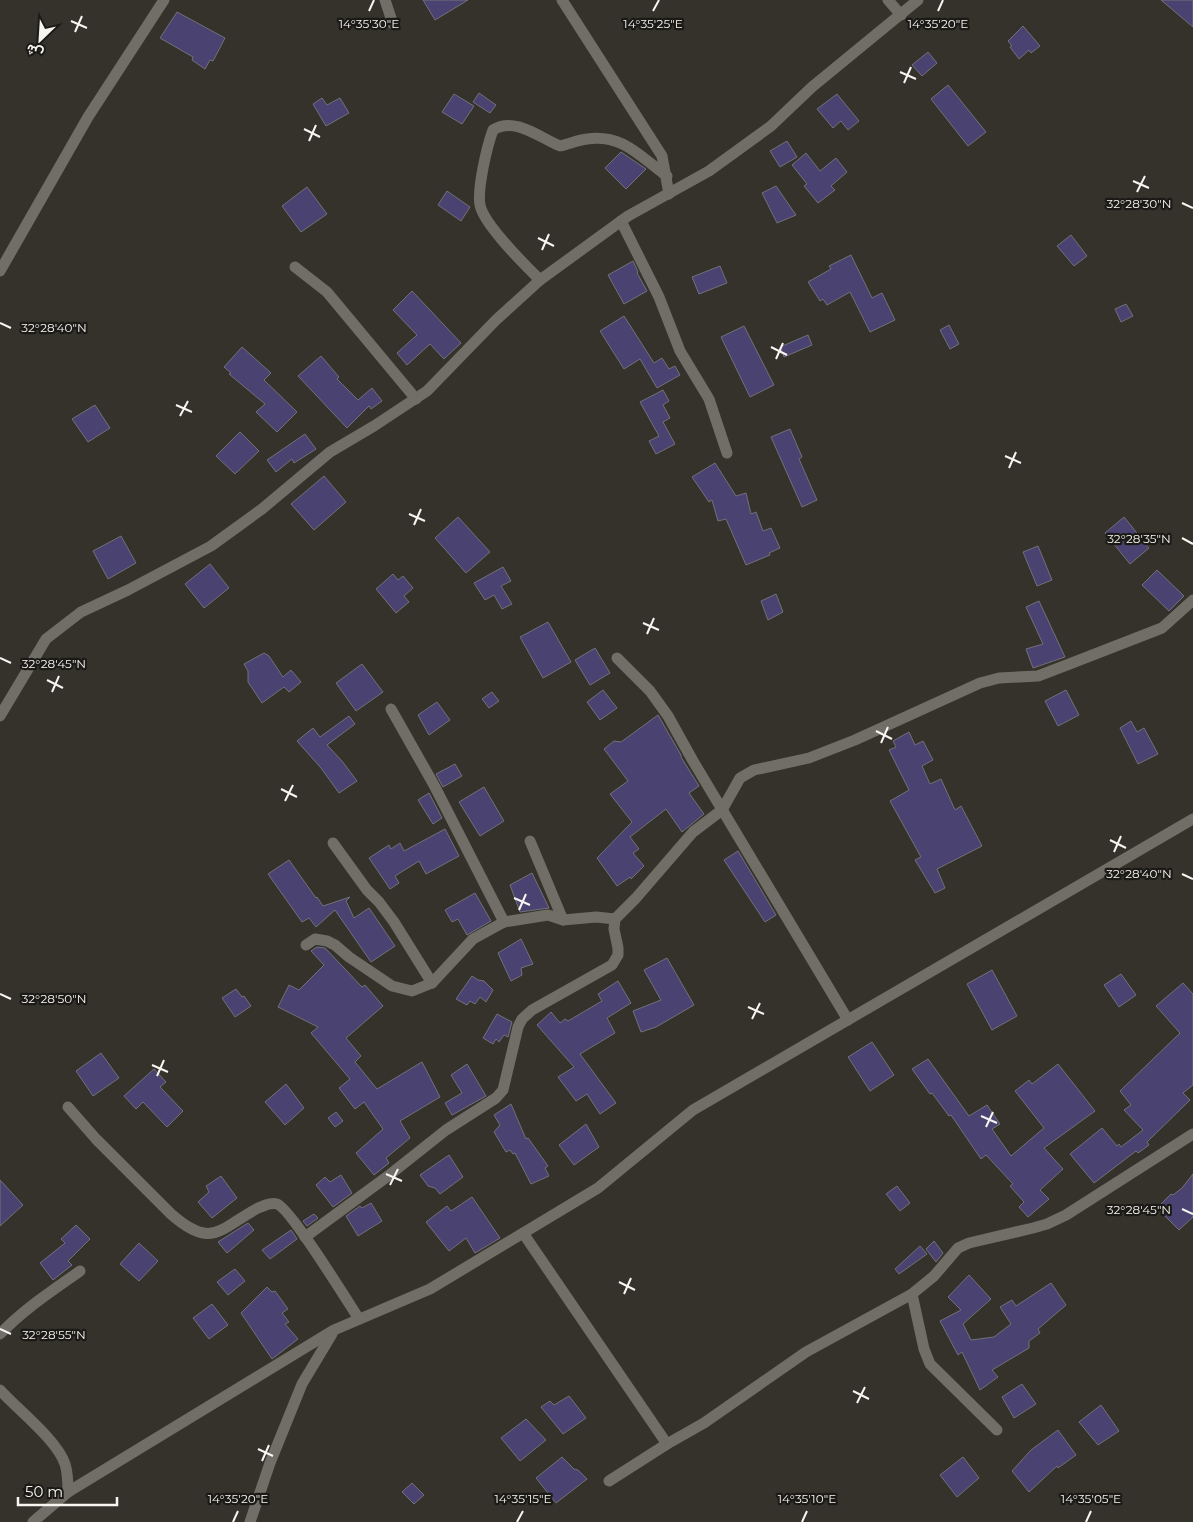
<svg xmlns="http://www.w3.org/2000/svg" width="1193" height="1522" font-family="Montserrat,Vazirmatn,sans-serif">
  <style>
    .building { fill: #4a4270; stroke: #727179 }
    .lines { fill: none; stroke-linecap: round; stroke-linejoin: round }
    .minor { stroke: #706e66; stroke-width: 11 }
    .ticks { fill: none; stroke: #f6f5f0; stroke-width: 2 }
    .ticks-label { font-size: 12px; text-anchor: middle; fill: #f6f5f0; stroke: #1b1a17; stroke-width: 4.5; stroke-linejoin: round; paint-order: stroke }
  </style>
  <rect width="100%" height="100%" fill="#34322b"/>
  <g class="building">
    <path d="M423,0H468L435,20Z"/>
    <path d="M1161,0H1193V27Z"/>
    <path d="M177,12L225,38L213,61L210,60L205,69L192,60L193,57L160,38Z"/>
    <path d="M1023,26L1040,46L1031,53L1029,50L1019,59L1010,47L1012,46L1008,41Z"/>
    <path d="M928,52L937,63L922,76L912,65Z"/>
    <path d="M948,85L986,132L968,146L931,99Z"/>
    <path d="M479,93L496,105L490,113L473,102Z"/>
    <path d="M454,94L474,106L462,124L442,112Z"/>
    <path d="M837,94L859,121L848,130L841,121L833,128L817,109Z"/>
    <path d="M322,98L327,105L340,98L349,113L326,126L313,104Z"/>
    <path d="M787,141L797,157L780,167L770,151Z"/>
    <path d="M621,152L646,169L626,189L605,168Z"/>
    <path d="M806,153L820,171L836,158L847,172L831,186L835,190L818,203L804,186L807,184L792,165Z"/>
    <path d="M776,186L796,215L777,223L762,193Z"/>
    <path d="M307,187L327,214L301,232L282,206Z"/>
    <path d="M447,191L470,207L461,221L438,205Z"/>
    <path d="M1071,235L1087,256L1074,266L1057,246Z"/>
    <path d="M851,255L872,298L882,293L895,320L870,332L850,292L827,305L823,299L820,301L808,282L831,269L829,266Z"/>
    <path d="M633,261L638,272L637,273L647,291L624,304L608,275Z"/>
    <path d="M720,266L727,283L699,294L692,277Z"/>
    <path d="M412,291L461,343L444,359L430,344L407,365L397,353L417,335L393,310Z"/>
    <path d="M1126,304L1133,316L1121,322L1115,309Z"/>
    <path d="M624,316L654,363L662,358L669,369L675,366L680,375L657,388L640,359L624,369L600,331Z"/>
    <path d="M949,325L959,344L950,349L940,330Z"/>
    <path d="M744,326L774,385L750,397L721,337Z"/>
    <path d="M808,335L812,345L784,357L780,347Z"/>
    <path d="M242,347L271,373L264,380L297,412L277,432L256,412L265,404L229,374L231,373L224,367Z"/>
    <path d="M321,356L339,377L337,379L358,400L372,388L382,401L371,409L369,406L347,428L298,376Z"/>
    <path d="M663,390L669,401L663,405L670,418L663,422L675,444L656,454L649,441L659,436L640,402Z"/>
    <path d="M95,405L110,428L88,442L72,419Z"/>
    <path d="M790,429L802,457L799,459L817,500L802,507L771,437Z"/>
    <path d="M240,432L259,451L235,474L216,456Z"/>
    <path d="M305,434L316,449L294,463L292,459L276,472L267,460Z"/>
    <path d="M715,463L736,496L746,493L751,514L756,512L763,531L771,528L780,548L769,553L770,555L746,565L726,519L718,521L712,500L709,502L692,477Z"/>
    <path d="M324,476L346,502L314,530L291,504Z"/>
    <path d="M458,517L490,552L466,573L435,538Z"/>
    <path d="M1124,517L1149,548L1130,564L1105,533Z"/>
    <path d="M121,536L136,563L108,579L93,551Z"/>
    <path d="M1038,546L1052,580L1037,586L1023,552Z"/>
    <path d="M210,564L229,588L204,608L185,584Z"/>
    <path d="M503,567L511,581L501,586L512,604L502,609L494,595L485,600L474,583Z"/>
    <path d="M1157,570L1184,596L1169,611L1142,585Z"/>
    <path d="M393,574L398,580L403,576L413,588L404,596L409,602L396,613L376,589Z"/>
    <path d="M776,594L783,612L768,620L761,601Z"/>
    <path d="M1039,601L1065,657L1033,668L1026,649L1043,644L1026,607Z"/>
    <path d="M548,622L571,662L543,678L520,637Z"/>
    <path d="M595,648L610,673L590,685L575,660Z"/>
    <path d="M264,653L269,656L283,677L291,670L301,682L289,692L284,687L262,703L248,682V671L244,664Z"/>
    <path d="M362,664L383,692L356,711L336,683Z"/>
    <path d="M603,690L617,708L600,720L587,702Z"/>
    <path d="M1066,690L1079,715L1058,726L1045,701Z"/>
    <path d="M492,692L499,701L489,708L482,699Z"/>
    <path d="M437,702L450,720L429,735L418,715Z"/>
    <path d="M658,715L681,755V757L699,786L689,793L704,814L682,832L666,809L630,837L639,849L633,853L644,866L631,879L630,877L617,886L597,858L632,822L610,794L628,781L604,749L614,741L621,742Z"/>
    <path d="M349,716L355,724L327,745L342,761L357,781L339,793L321,768L297,741L313,728L320,737Z"/>
    <path d="M1131,721L1137,732L1144,728L1158,754L1138,764L1120,728Z"/>
    <path d="M909,732L915,745L923,741L933,760L922,766L930,784L941,779L955,810L961,806L982,846L937,869L945,888L935,893L915,860L921,857L890,801L909,790L889,750L896,747L893,741Z"/>
    <path d="M455,764L462,776L443,787L436,774Z"/>
    <path d="M484,787L504,821L480,836L459,802Z"/>
    <path d="M429,793L442,818L433,824L418,800Z"/>
    <path d="M445,829L459,856L426,874L419,861L395,876L399,883L390,889L369,858L389,845L391,849L400,843L404,851Z"/>
    <path d="M738,851L776,915L765,922L724,860Z"/>
    <path d="M289,860L316,898L317,897L323,906L350,897L346,901L354,918L369,908L395,946L371,962L335,910L316,927L309,918L302,922L268,874Z"/>
    <path d="M532,873L549,908L520,912L510,885Z"/>
    <path d="M475,893L491,921L467,935L458,919L452,922L445,910Z"/>
    <path d="M521,939L533,964L521,968L522,975L511,981L498,953Z"/>
    <path d="M317,947L325,948L362,987L365,985L383,1006L346,1038L361,1056L355,1062L377,1089L422,1062L440,1097L400,1121L410,1138L386,1158L389,1163L374,1175L356,1153L383,1129L364,1102L355,1109L339,1088L350,1079L311,1033L318,1027L278,1007L289,985L299,990L324,965L311,951Z"/>
    <path d="M667,958L694,1005L656,1027L641,1032L633,1011L661,1000L644,970Z"/>
    <path d="M992,970L1017,1016L992,1030L967,984Z"/>
    <path d="M1121,974L1136,995L1119,1007L1104,985Z"/>
    <path d="M472,976L478,980L484,981L493,990L486,1002L480,997L475,1004L470,1001L467,1005L456,999Z"/>
    <path d="M618,981L631,1003L607,1018L615,1033L580,1054L616,1103L600,1114L587,1094L576,1101L558,1077L574,1067L537,1025L551,1012L560,1023L565,1019L568,1021L602,1001L598,994Z"/>
    <path d="M1183,983L1193,994V1085L1183,1093L1190,1100L1147,1142L1149,1145L1138,1153L1136,1151L1094,1183L1070,1154L1102,1128L1117,1146L1119,1144L1121,1147L1143,1130L1124,1110L1131,1105L1120,1091L1180,1033L1156,1006Z"/>
    <path d="M236,989L242,997L244,996L251,1006L235,1017L222,998Z"/>
    <path d="M497,1014L512,1022L508,1037L504,1035L499,1042L496,1039L493,1044L483,1038Z"/>
    <path d="M872,1042L894,1075L870,1091L848,1057Z"/>
    <path d="M101,1053L119,1078L93,1096L76,1071Z"/>
    <path d="M928,1059L969,1116L987,1105L1000,1124L992,1129L1011,1156L1044,1128L1015,1091L1029,1080L1032,1084L1058,1064L1095,1111L1044,1148L1063,1169L1040,1190L1049,1199L1028,1217L1019,1207L1024,1202L1010,1186L1013,1184L986,1155L981,1159L951,1115L949,1116L932,1093L930,1094L912,1069Z"/>
    <path d="M467,1064L486,1096L452,1115L445,1103L462,1093L451,1075Z"/>
    <path d="M154,1069L166,1082L160,1087L183,1111L167,1127L143,1102L136,1109L124,1096Z"/>
    <path d="M286,1084L304,1108L285,1125L265,1102Z"/>
    <path d="M511,1104L526,1139L528,1138L548,1166L545,1168L549,1176L531,1184L515,1153L513,1154L510,1150L506,1152L494,1132L500,1125L494,1115Z"/>
    <path d="M336,1112L343,1121L335,1127L328,1118Z"/>
    <path d="M586,1124L599,1147L574,1165L559,1145Z"/>
    <path d="M449,1155L463,1177L440,1194L435,1188L428,1186L420,1175Z"/>
    <path d="M1193,1174V1217L1179,1230L1157,1208L1171,1194L1173,1195L1182,1188Z"/>
    <path d="M341,1175L352,1193L333,1207L316,1185L325,1177L330,1182Z"/>
    <path d="M221,1176L237,1198L212,1218L198,1202L209,1192L206,1186Z"/>
    <path d="M0,1180L23,1205L0,1226Z"/>
    <path d="M897,1186L910,1203L900,1211L886,1194Z"/>
    <path d="M472,1197L500,1238L475,1253L466,1238L449,1251L426,1222L447,1206L451,1211Z"/>
    <path d="M371,1203L382,1221L358,1236L346,1216L360,1206L362,1208Z"/>
    <path d="M314,1214L318,1218L307,1226L303,1221Z"/>
    <path d="M248,1223L254,1230L227,1253L218,1242Z"/>
    <path d="M76,1225L90,1239L68,1261L72,1265L53,1280L40,1263L65,1243L61,1239Z"/>
    <path d="M291,1230L297,1239L270,1259L262,1250Z"/>
    <path d="M934,1241L943,1253L936,1262L926,1249Z"/>
    <path d="M139,1243L158,1261L139,1281L120,1264Z"/>
    <path d="M920,1246L927,1254L899,1274L895,1269Z"/>
    <path d="M235,1269L245,1281L228,1295L217,1282Z"/>
    <path d="M969,1275L991,1299L963,1324L971,1340L994,1337L1011,1324L1000,1307L1012,1300L1016,1306L1051,1283L1066,1305L1038,1329L1040,1333L1029,1341V1348L992,1370L998,1377L980,1390L962,1352L958,1355L940,1321L961,1310L948,1297Z"/>
    <path d="M267,1287L272,1292L275,1291L288,1309L282,1313L289,1322L285,1324L298,1339L272,1359L241,1313Z"/>
    <path d="M212,1304L228,1325L209,1339L193,1318Z"/>
    <path d="M1022,1384L1036,1404L1014,1418L1002,1397Z"/>
    <path d="M569,1396L586,1418L563,1434L541,1407L550,1401L554,1405Z"/>
    <path d="M1101,1405L1119,1431L1098,1445L1079,1422Z"/>
    <path d="M526,1419L546,1440L520,1461L501,1438Z"/>
    <path d="M1058,1430L1076,1455L1058,1468L1057,1466L1029,1492L1012,1471L1031,1450Z"/>
    <path d="M562,1457L574,1469L578,1470L587,1479L556,1503L536,1478Z"/>
    <path d="M963,1457L979,1478L957,1497L940,1475Z"/>
    <path d="M412,1483L424,1495L414,1504L402,1492Z"/>
  </g>
  <g class="lines">
    <g class="minor">
      <path d="M385,0L393,24"/>
      <path d="M562,0L662,156L669,194"/>
      <path d="M888,0L901,15"/>
      <path d="M621,221L659,297L680,351L709,399L727,453"/>
      <path d="M295,267L327,292L416,399"/>
      <path d="M0,271L88,117L164,0"/>
      <path d="M540,280C525,265 484,225 480,205C477,189 487,146 493,130C515,116 540,138 560,146C569,144 578,140 587,139C624,134 640,157 667,176"/>
      <path d="M617,658L650,691L668,716L693,761L848,1020"/>
      <path d="M391,709L434,785L504,922"/>
      <path d="M0,716L46,639L81,612L128,590L211,546L262,509L330,452L374,426L427,391L496,320L540,280L628,216L709,171L771,126L812,87L918,0"/>
      <path d="M530,841L563,920"/>
      <path d="M333,843L367,890L379,902L394,922L432,983"/>
      <path d="M306,945L315,939L327,941L335,945L349,957L392,986L412,991L432,983L473,939L504,922L548,915L563,920L596,917L615,919"/>
      <path d="M68,1107L96,1139L171,1214C212,1250 219,1229 258,1208C264,1206 270,1202 277,1204C290,1208 348,1302 359,1319"/>
      <path d="M523,1233L667,1444"/>
      <path d="M305,1237L388,1176L446,1130L496,1098L503,1090L518,1027L522,1019L532,1010L612,965L618,955V948L614,929L615,919L636,898L693,832L722,810L740,778L754,770L809,758L855,740L980,683L999,678L1038,676L1072,663L1162,628L1193,600"/>
      <path d="M912,1294L924,1349L930,1364L997,1430"/>
      <path d="M0,1334C24,1309 52,1291 80,1271"/>
      <path d="M0,1390C18,1410 57,1440 65,1464C68,1473 68,1483 68,1492"/>
      <path d="M609,1481L667,1444L704,1423L806,1352L912,1294L934,1276L958,1248L969,1243L1033,1228L1047,1224L1066,1215L1193,1134"/>
      <path d="M33,1522L68,1492L334,1330L430,1289L598,1188L693,1110L1193,819"/>
      <path d="M250,1522L270,1463L302,1384L332,1334"/>
    </g>
  </g>
  <path class="ticks" d="M369,11L374,0M653,11L659,0M938,11L943,0M71,21L87,28M75,32L82,16M900,72L916,79M904,83L911,67M304,129L320,137M309,141L316,125M1133,181L1149,188M1137,192L1145,176M1182,203L1193,208M538,238L554,246M542,250L549,234M0,323L11,328M771,347L787,355M776,359L783,343M176,405L192,412M180,416L188,401M1005,456L1021,463M1009,468L1016,452M409,514L425,521M414,525L421,509M1182,538L1193,544M643,623L659,630M647,634L654,618M0,658L11,663M47,680L63,688M52,692L59,676M876,731L892,739M881,743L888,727M281,789L297,797M285,801L293,785M1110,840L1126,848M1114,852L1121,836M1182,874L1193,879M514,898L530,905M519,910L526,894M0,994L11,999M748,1007L764,1014M752,1019L760,1003M152,1065L168,1072M157,1076L164,1060M981,1116L997,1123M986,1127L993,1112M386,1174L402,1181M390,1185L398,1169M1182,1209L1193,1214M619,1282L635,1290M624,1294L631,1278M0,1329L11,1334M853,1391L869,1399M857,1403L865,1387M258,1449L273,1456M262,1461L269,1445M233,1522L238,1511M517,1522L523,1511M802,1522L807,1511M1086,1522L1091,1511"/>
  <g class="ticks-label">
    <text x="369" y="28">14°35'30"E</text>
    <text x="938" y="28">14°35'20"E</text>
    <text x="653" y="28">14°35'25"E</text>
    <text x="1139" y="208">32°28'30"N</text>
    <text x="54" y="332">32°28'40"N</text>
    <text x="1139" y="543">32°28'35"N</text>
    <text x="54" y="668">32°28'45"N</text>
    <text x="1139" y="878">32°28'40"N</text>
    <text x="54" y="1003">32°28'50"N</text>
    <text x="1139" y="1214">32°28'45"N</text>
    <text x="54" y="1339">32°28'55"N</text>
    <text x="238" y="1503">14°35'20"E</text>
    <text x="523" y="1503">14°35'15"E</text>
    <text x="807" y="1503">14°35'10"E</text>
    <text x="1091" y="1503">14°35'05"E</text>
  </g>
  <g transform="translate(40 40) rotate(205)" stroke="#1b1a17" stroke-width="4" paint-order="stroke">
  <path d="M0-4L9 19L0 12L-9 19Z" fill="#f6f5f0"/>
  <text y="-8" font-size="14" font-weight="bold" text-anchor="middle" fill="#f6f5f0">ش</text>
  </g>
  <path d="M18 1497v8h99v-8" fill="none" stroke="#f6f5f0" stroke-width="2.5"/>
  <text x="25" y="1497" font-size="15" fill="#f6f5f0" stroke="#1b1a17" stroke-width="4" paint-order="stroke">50 m</text>
</svg>
